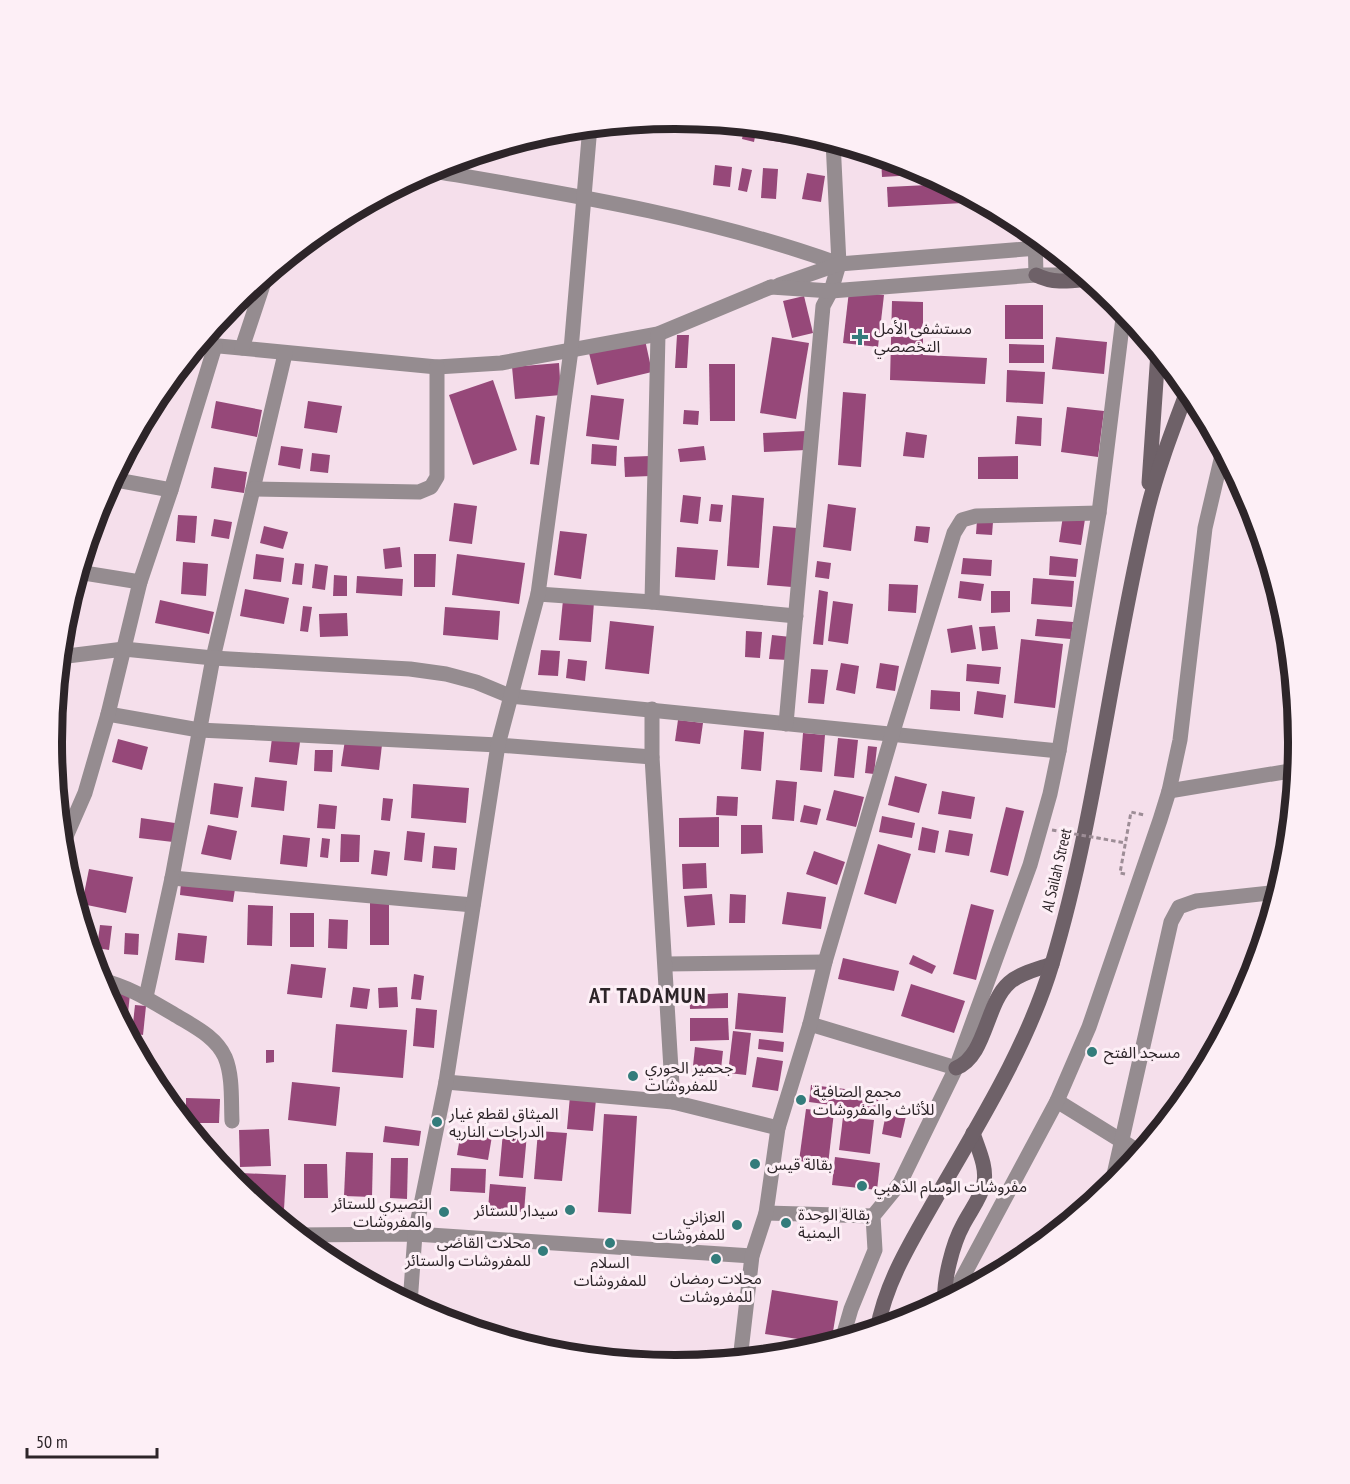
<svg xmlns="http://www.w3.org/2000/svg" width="1350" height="1484" font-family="'PT Sans Narrow','Noto Sans Arabic',sans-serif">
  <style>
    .building { fill: #964879 }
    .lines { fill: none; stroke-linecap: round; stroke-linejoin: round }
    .path { stroke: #9d8d96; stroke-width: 3; stroke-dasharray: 4.5 3; stroke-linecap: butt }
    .minor { stroke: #958c90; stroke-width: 15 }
    .tertiary { stroke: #958c90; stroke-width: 15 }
    .secondary { stroke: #6e6168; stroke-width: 15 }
    .path-bridge { stroke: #9d8d96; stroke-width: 3; stroke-dasharray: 4.5 3; stroke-linecap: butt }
    .poi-dot { fill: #337c7b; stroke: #fdeff6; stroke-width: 2 }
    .labels { text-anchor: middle; stroke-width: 6; stroke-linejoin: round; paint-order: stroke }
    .poi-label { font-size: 16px; fill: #2d2529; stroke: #fdeff6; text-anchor: start }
    .street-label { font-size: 16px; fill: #2d2529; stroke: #fdeff6 }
    .district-label { font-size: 22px; font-weight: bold; letter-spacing: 1.5px; fill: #2d2529; stroke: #fdeff6 }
    .rim { fill: none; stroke: #2d2529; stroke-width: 8 }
  </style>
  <rect width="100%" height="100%" fill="#f5dfeb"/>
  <g class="building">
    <path d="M745,125L757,126L754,142L742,139Z"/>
    <path d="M770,127L788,129L786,143L767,140Z"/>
    <path d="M881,156L915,166V175L882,177Z"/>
    <path d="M715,165L732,167L730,187L713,185Z"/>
    <path d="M742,168L752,170L747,192L738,190Z"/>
    <path d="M763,168L778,169L776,199L761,198Z"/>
    <path d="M807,173L825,176L821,202L802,199Z"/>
    <path d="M948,184L982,202L888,207L887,187Z"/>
    <path d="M849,291L884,295L878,347L843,343Z"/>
    <path d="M804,296L813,333L792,338L783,301Z"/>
    <path d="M892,301L923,302V355L987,358L985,384L890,380Z"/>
    <rect x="1005" y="305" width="38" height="34"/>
    <path d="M677,335H689L687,368H675Z"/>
    <path d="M772,337L809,343L796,419L760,413Z"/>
    <path d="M1056,337L1107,342L1104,374L1052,369Z"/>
    <path d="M645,340L652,372L597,385L589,353Z"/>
    <path d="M1009,344L1044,345V363H1009Z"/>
    <path d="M559,363L561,395L515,399L512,367Z"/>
    <path d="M709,364H735V421H710Z"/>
    <path d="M1007,370L1045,372L1043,404L1006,402Z"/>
    <path d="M493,380L517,450L473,465L449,395Z"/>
    <path d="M843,392L866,394L861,467L838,465Z"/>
    <path d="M591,395L624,399L619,440L586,436Z"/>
    <path d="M216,401L262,410L257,437L211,428Z"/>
    <path d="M308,401L342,406L337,433L304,428Z"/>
    <path d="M1067,407L1104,411L1098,457L1061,452Z"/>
    <path d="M684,410L699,411L698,425L683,424Z"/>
    <path d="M536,415L545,417L539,465L530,464Z"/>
    <path d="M1017,416L1042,418L1041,446L1015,444Z"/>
    <path d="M806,431V450L764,452L763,433Z"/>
    <path d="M906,432L927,435L924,458L903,456Z"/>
    <path d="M592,444L617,446L616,466L591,464Z"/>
    <path d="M281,446L303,449L300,469L278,465Z"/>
    <path d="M704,446L706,460L680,462L678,449Z"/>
    <path d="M312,453L330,455L328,473L310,471Z"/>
    <path d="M650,456L651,476L625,477L624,457Z"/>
    <path d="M1018,456V479H978V457Z"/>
    <path d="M214,467L247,472L244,493L211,488Z"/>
    <path d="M683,495L701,497L698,524L680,522Z"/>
    <path d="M732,495L764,498L759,568L727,566Z"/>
    <path d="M454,503L477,506L472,544L449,541Z"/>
    <path d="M711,504L723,505L721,522L709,521Z"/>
    <path d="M828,504L856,508L851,551L823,547Z"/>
    <path d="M178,515L197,516L195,543L176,541Z"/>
    <path d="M1063,516L1085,519L1081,545L1059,542Z"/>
    <path d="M214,519L232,522L229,539L211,536Z"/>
    <path d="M977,520L993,522L992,535L976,534Z"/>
    <path d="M264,526L288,532L283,549L260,543Z"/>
    <path d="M773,526L797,528L792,587L767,585Z"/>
    <path d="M916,526L930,527L928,543L914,541Z"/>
    <path d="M560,531L587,534L581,579L554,575Z"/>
    <path d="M400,547L402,567L385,569L383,549Z"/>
    <path d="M677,547L718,550L715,580L675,577Z"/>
    <path d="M256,554L284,558L281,582L253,579Z"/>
    <path d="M414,554H436L435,587H414Z"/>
    <path d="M457,554L525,563L519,604L452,595Z"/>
    <path d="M1050,556L1078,559L1076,577L1049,575Z"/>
    <path d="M963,558L992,560L991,576L961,574Z"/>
    <path d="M817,561L831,563L829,579L815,577Z"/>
    <path d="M183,562L208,564L206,596L181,594Z"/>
    <path d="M295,563L304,564L302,585L292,584Z"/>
    <path d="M315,564L328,566L325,590L312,588Z"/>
    <path d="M334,575L347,576V596H333Z"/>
    <path d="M357,576L403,579L402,596L356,593Z"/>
    <path d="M1033,578L1074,581L1072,607L1031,604Z"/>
    <path d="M960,581L984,584L981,601L958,598Z"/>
    <path d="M889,584L918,585L916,613L888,611Z"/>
    <path d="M245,589L289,598L284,624L240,616Z"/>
    <path d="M819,590L828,592L823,645L813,644Z"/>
    <path d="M991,591H1010V612L991,613Z"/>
    <path d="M160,600L214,612L209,634L155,623Z"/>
    <path d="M563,600L594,602L591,642L559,640Z"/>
    <path d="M833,601L853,604L848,644L828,641Z"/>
    <path d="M303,606L312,607L308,632L300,631Z"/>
    <path d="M445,607L500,611L498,640L443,635Z"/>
    <path d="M347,613L348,636L320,637L319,614Z"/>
    <path d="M1037,619L1073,622L1071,639L1035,636Z"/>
    <path d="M610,621L654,626L649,674L605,669Z"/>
    <path d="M972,625L976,649L951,653L947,629Z"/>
    <path d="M995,626L998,649L982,651L979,627Z"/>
    <path d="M746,631L762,632L760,658L745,657Z"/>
    <path d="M772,635L791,637L788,660L769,659Z"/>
    <path d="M1021,639L1063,644L1055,708L1014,703Z"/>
    <path d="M541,650L560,651L558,676L538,675Z"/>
    <path d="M568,659L587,661L585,681L566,678Z"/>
    <path d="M841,663L859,666L855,694L836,690Z"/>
    <path d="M880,663L899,666L895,691L876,688Z"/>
    <path d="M967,664L1001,667L999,684L966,681Z"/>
    <path d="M811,669L828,670L824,704L808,703Z"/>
    <path d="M931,690L960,692V711L930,709Z"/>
    <path d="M977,691L1006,695L1003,718L974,714Z"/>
    <path d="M678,720L703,723L700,744L675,741Z"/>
    <path d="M744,730L764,732L761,771L741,769Z"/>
    <path d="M803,733L825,735L822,772L800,770Z"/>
    <path d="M272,738L300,742L297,765L269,762Z"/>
    <path d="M838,738L858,740L854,778L834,776Z"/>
    <path d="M118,739L148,747L142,770L112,762Z"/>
    <path d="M345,740L382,745L379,770L341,766Z"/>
    <path d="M868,746L877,747L874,774L865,773Z"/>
    <path d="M315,750H333L332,772L314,771Z"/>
    <path d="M895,776L927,784L919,813L888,805Z"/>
    <path d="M255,777L287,781L284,811L251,807Z"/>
    <path d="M776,780L797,782L794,821L772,819Z"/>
    <path d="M214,783L243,787L238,818L210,814Z"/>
    <path d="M413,784L469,788L466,823L411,818Z"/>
    <path d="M834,790L864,797L856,827L826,820Z"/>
    <path d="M942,791L975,797L971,819L938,814Z"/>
    <path d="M717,796L738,797L737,816L716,815Z"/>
    <path d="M383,798L393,799L390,821L381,820Z"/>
    <path d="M319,804L337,806L335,829L317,828Z"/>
    <path d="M804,805L821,809L817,825L800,822Z"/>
    <path d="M1006,807L1024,811L1008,876L990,872Z"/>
    <path d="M882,816L915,823L912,838L879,832Z"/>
    <path d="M719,817V847H679V818Z"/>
    <path d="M141,818L175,823L173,842L139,838Z"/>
    <path d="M208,825L237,831L231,860L201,854Z"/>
    <path d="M741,825H762L763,853L741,854Z"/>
    <path d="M922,827L939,831L935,853L918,850Z"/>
    <path d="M949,830L973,834L969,856L945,852Z"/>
    <path d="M407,831L425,833L422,862L404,860Z"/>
    <path d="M341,834L360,835L359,862H340Z"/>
    <path d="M283,835L310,838L307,867L280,864Z"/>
    <path d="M322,838L330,839L328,858L320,857Z"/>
    <path d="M878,844L911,854L896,904L864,894Z"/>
    <path d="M434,846L457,848L455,870L432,868Z"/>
    <path d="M374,850L390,852L387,876L371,874Z"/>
    <path d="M814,851L845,862L837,885L806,874Z"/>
    <path d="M706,863L707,888L683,889L682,864Z"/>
    <path d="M89,869L133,877L126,913L82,904Z"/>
    <path d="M181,882L235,889L233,902L180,895Z"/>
    <path d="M787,892L826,897L821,929L782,924Z"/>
    <path d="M712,894L715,925L687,927L684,896Z"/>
    <path d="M730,894L746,895L745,923H729Z"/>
    <rect x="370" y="900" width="19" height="45"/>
    <path d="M971,904L994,910L976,980L953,974Z"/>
    <path d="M248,905L273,906L272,946L247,945Z"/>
    <rect x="290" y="913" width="24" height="34"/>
    <path d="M329,919L348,920L347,949L328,948Z"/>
    <path d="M100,925L112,926L109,950L97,948Z"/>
    <path d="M125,933L139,934L138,955L124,954Z"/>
    <path d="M178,933L207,936L204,963L175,960Z"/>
    <path d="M913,955L936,966L932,974L909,964Z"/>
    <path d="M843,958L899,971L894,991L838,979Z"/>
    <path d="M291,964L326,968L322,998L287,994Z"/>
    <path d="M414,974L424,976L421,1000L411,999Z"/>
    <path d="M911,984L965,1001L954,1033L901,1016Z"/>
    <path d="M353,987L370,989L367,1009L350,1007Z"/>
    <path d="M397,987L398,1007L379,1008L378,988Z"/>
    <path d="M108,991L130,994L126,1032L107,997Z"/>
    <path d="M728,993V1008L690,1009L689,995Z"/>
    <path d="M738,993L786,997L783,1033L735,1029Z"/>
    <path d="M135,1005L146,1006L143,1035L132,1033Z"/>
    <path d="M416,1008L437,1010L434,1048L413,1046Z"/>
    <path d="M690,1018H728L729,1040L690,1041Z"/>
    <path d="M336,1024L407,1030L403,1078L332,1072Z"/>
    <path d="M733,1031L751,1033L746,1075L728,1073Z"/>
    <path d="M759,1039L784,1042L783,1052L758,1049Z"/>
    <path d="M146,1045L163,1075L152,1081L136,1051Z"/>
    <path d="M695,1047L723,1051L721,1069L693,1066Z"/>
    <path d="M266,1050H274V1062L266,1063Z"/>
    <path d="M757,1057L783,1061L778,1091L752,1087Z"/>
    <path d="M292,1082L340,1087L336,1126L288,1120Z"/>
    <path d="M811,1085L879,1093L877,1111L809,1102Z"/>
    <path d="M570,1096L596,1099L593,1131L567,1129Z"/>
    <path d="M186,1098L220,1099L219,1123H186Z"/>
    <path d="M806,1109L834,1112L828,1165L799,1161Z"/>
    <path d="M886,1113L906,1116L901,1138L882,1134Z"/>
    <path d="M604,1114L637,1116L631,1214L598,1212Z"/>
    <path d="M843,1117L874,1120L870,1154L839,1150Z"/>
    <path d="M385,1126L421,1131L419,1146L383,1142Z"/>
    <path d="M269,1129L271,1166L240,1167L239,1130Z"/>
    <path d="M461,1131L492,1136L488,1160L457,1155Z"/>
    <path d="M538,1131L567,1133L562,1181L534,1179Z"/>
    <path d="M503,1132L527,1134L523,1178L499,1176Z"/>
    <path d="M346,1152L373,1153L372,1197L344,1196Z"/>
    <path d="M835,1157L880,1163L877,1190L832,1185Z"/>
    <path d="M391,1158H408L407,1199L390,1198Z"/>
    <path d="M304,1164H327L328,1198H304Z"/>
    <path d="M451,1168L486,1169L485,1193L450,1191Z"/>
    <path d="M241,1173L286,1175L284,1209L264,1208L240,1189Z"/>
    <path d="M490,1184L526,1187L524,1212L488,1209Z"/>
    <path d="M772,1290L838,1301L831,1344L765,1334Z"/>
  </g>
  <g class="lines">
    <path class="path" d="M1125,874L1120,873L1131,812L1144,815"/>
    <g class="minor">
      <path d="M428,170C567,194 706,216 839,264"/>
      <path d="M1035,234L1036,275"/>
      <path d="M198,344L437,367L501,363L658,334L771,287"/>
      <path d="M242,348L267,273"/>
      <path d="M285,354L213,658L172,878L473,905"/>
      <path d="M111,479L171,490"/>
      <path d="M253,489L419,492L431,487L437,477V367"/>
      <path d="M78,572L140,582"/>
      <path d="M538,594L652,602L796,616"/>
      <path d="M652,602L658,334"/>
      <path d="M59,657L124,649L213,658L410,669L446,674L476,682L510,696L1059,751"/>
      <path d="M108,714L199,730L498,745L652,757"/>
      <path d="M786,724L823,306L831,291L839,264L833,141"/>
      <path d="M1169,791L1296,770"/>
      <path d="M61,848L85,793L108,714L140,582L171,490L215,346"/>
      <path d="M666,964L825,962"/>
      <path d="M98,979C132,988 148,999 177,1016C195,1027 216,1037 225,1057C233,1076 231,1101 232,1121"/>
      <path d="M146,997L172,878"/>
      <path d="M810,1024L956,1068"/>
      <path d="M446,1082L673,1102L652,757V709"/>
      <path d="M1057,1101L1141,1153"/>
      <path d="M673,1102L778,1128"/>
      <path d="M1111,1188L1171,922L1179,907L1196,901L1279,892"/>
      <path d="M766,1213L873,1216"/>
      <path d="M297,1235L415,1234L752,1256"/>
      <path d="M951,1299L1057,1101L1089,1027L1160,820L1169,791L1180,740L1205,528L1223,451"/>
      <path d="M410,1304L415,1234L446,1082L498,745L538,594L571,350L590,126"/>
      <path d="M842,1340L851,1309L875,1250L873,1216L900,1183L956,1068L1030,865L1050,794L1059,751L1099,513L1124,310"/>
      <path d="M740,1360L752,1256L766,1213L778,1128L810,1024L825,962L892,735L954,533L962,520L976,516L1099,513"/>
    </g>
    <g class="tertiary">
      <path d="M779,285L839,264L1051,247"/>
      <path d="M771,287L831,291L1036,275H1057L1080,271"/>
    </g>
    <g class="secondary">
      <path d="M1036,275C1054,284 1070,281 1089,279"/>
      <path d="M1149,483L1158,352"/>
      <path d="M956,1068C986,1057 986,1003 1009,983C1020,973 1038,969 1052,964"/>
      <path d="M945,1302C943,1281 953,1243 963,1225C970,1211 981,1198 984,1183C987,1166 978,1149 973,1133"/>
      <path d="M877,1330C886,1281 912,1240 936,1198C979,1123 1027,1047 1052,964C1096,817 1111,662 1147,512C1157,470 1173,429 1188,389"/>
    </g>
    <path class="path-bridge" d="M1052,830L1126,843"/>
  </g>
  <g class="poi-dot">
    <path d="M857 328h6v6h6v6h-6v6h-6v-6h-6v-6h6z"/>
    <circle cx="1092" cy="1052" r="6"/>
    <circle cx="633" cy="1076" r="6"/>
    <circle cx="801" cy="1100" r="6"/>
    <circle cx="437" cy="1122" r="6"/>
    <circle cx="755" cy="1164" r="6"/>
    <circle cx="862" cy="1186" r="6"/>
    <circle cx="570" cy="1210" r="6"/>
    <circle cx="444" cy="1212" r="6"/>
    <circle cx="786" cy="1223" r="6"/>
    <circle cx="737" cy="1225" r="6"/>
    <circle cx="610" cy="1243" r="6"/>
    <circle cx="543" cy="1251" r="6"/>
    <circle cx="716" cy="1259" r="6"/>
  </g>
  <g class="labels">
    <g class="poi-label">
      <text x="874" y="334">مستشفى الأمل<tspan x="874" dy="18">التخصصي</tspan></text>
      <text x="1104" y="1058">مسجد الفتح</text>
      <text x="645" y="1073">جحمير الحوري<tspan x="645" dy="18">للمفروشات</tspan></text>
      <text x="813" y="1097">مجمع الصافية<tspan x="813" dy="18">للأثاث والمفروشات</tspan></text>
      <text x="449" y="1119">الميثاق لقطع غيار<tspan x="449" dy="18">الدراجات الناريه</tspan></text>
      <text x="767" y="1170">بقالة قيس</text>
      <text x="874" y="1192">مفروشات الوسام الذهبي</text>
      <text x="432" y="1209" text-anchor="end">النصيري للستائر<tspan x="432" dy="18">والمفروشات</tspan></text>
      <text x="558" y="1216" text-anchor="end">سيدار للستائر</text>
      <text x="798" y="1220">بقالة الوحدة<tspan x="798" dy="18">اليمنية</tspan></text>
      <text x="725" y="1222" text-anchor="end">العزاني<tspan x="725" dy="18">للمفروشات</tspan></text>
      <text x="531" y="1248" text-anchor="end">محلات القاضي<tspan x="531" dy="18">للمفروشات والستائر</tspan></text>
      <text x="610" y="1268" text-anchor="middle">السلام<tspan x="610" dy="18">للمفروشات</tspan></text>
      <text x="716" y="1284" text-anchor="middle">محلات رمضان<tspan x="716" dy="18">للمفروشات</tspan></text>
    </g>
    <g class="street-label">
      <text transform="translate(1056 870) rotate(-77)" y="6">Al Sailah Street</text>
    </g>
    <g class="district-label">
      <text x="648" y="1003">AT TADAMUN</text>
    </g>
  </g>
  <path d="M0 0H1350V1484H0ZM62 742a613 613 0 1 1 1226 0a613 613 0 1 1-1226 0Z" fill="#fdeff6" fill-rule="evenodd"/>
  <path class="rim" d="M62 742a613 613 0 1 1 1226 0a613 613 0 1 1-1226 0Z"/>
  <path d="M27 1448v9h130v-9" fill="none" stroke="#2d2529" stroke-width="3"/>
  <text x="36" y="1448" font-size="18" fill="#2d2529" stroke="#fdeff6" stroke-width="4.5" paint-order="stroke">50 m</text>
</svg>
